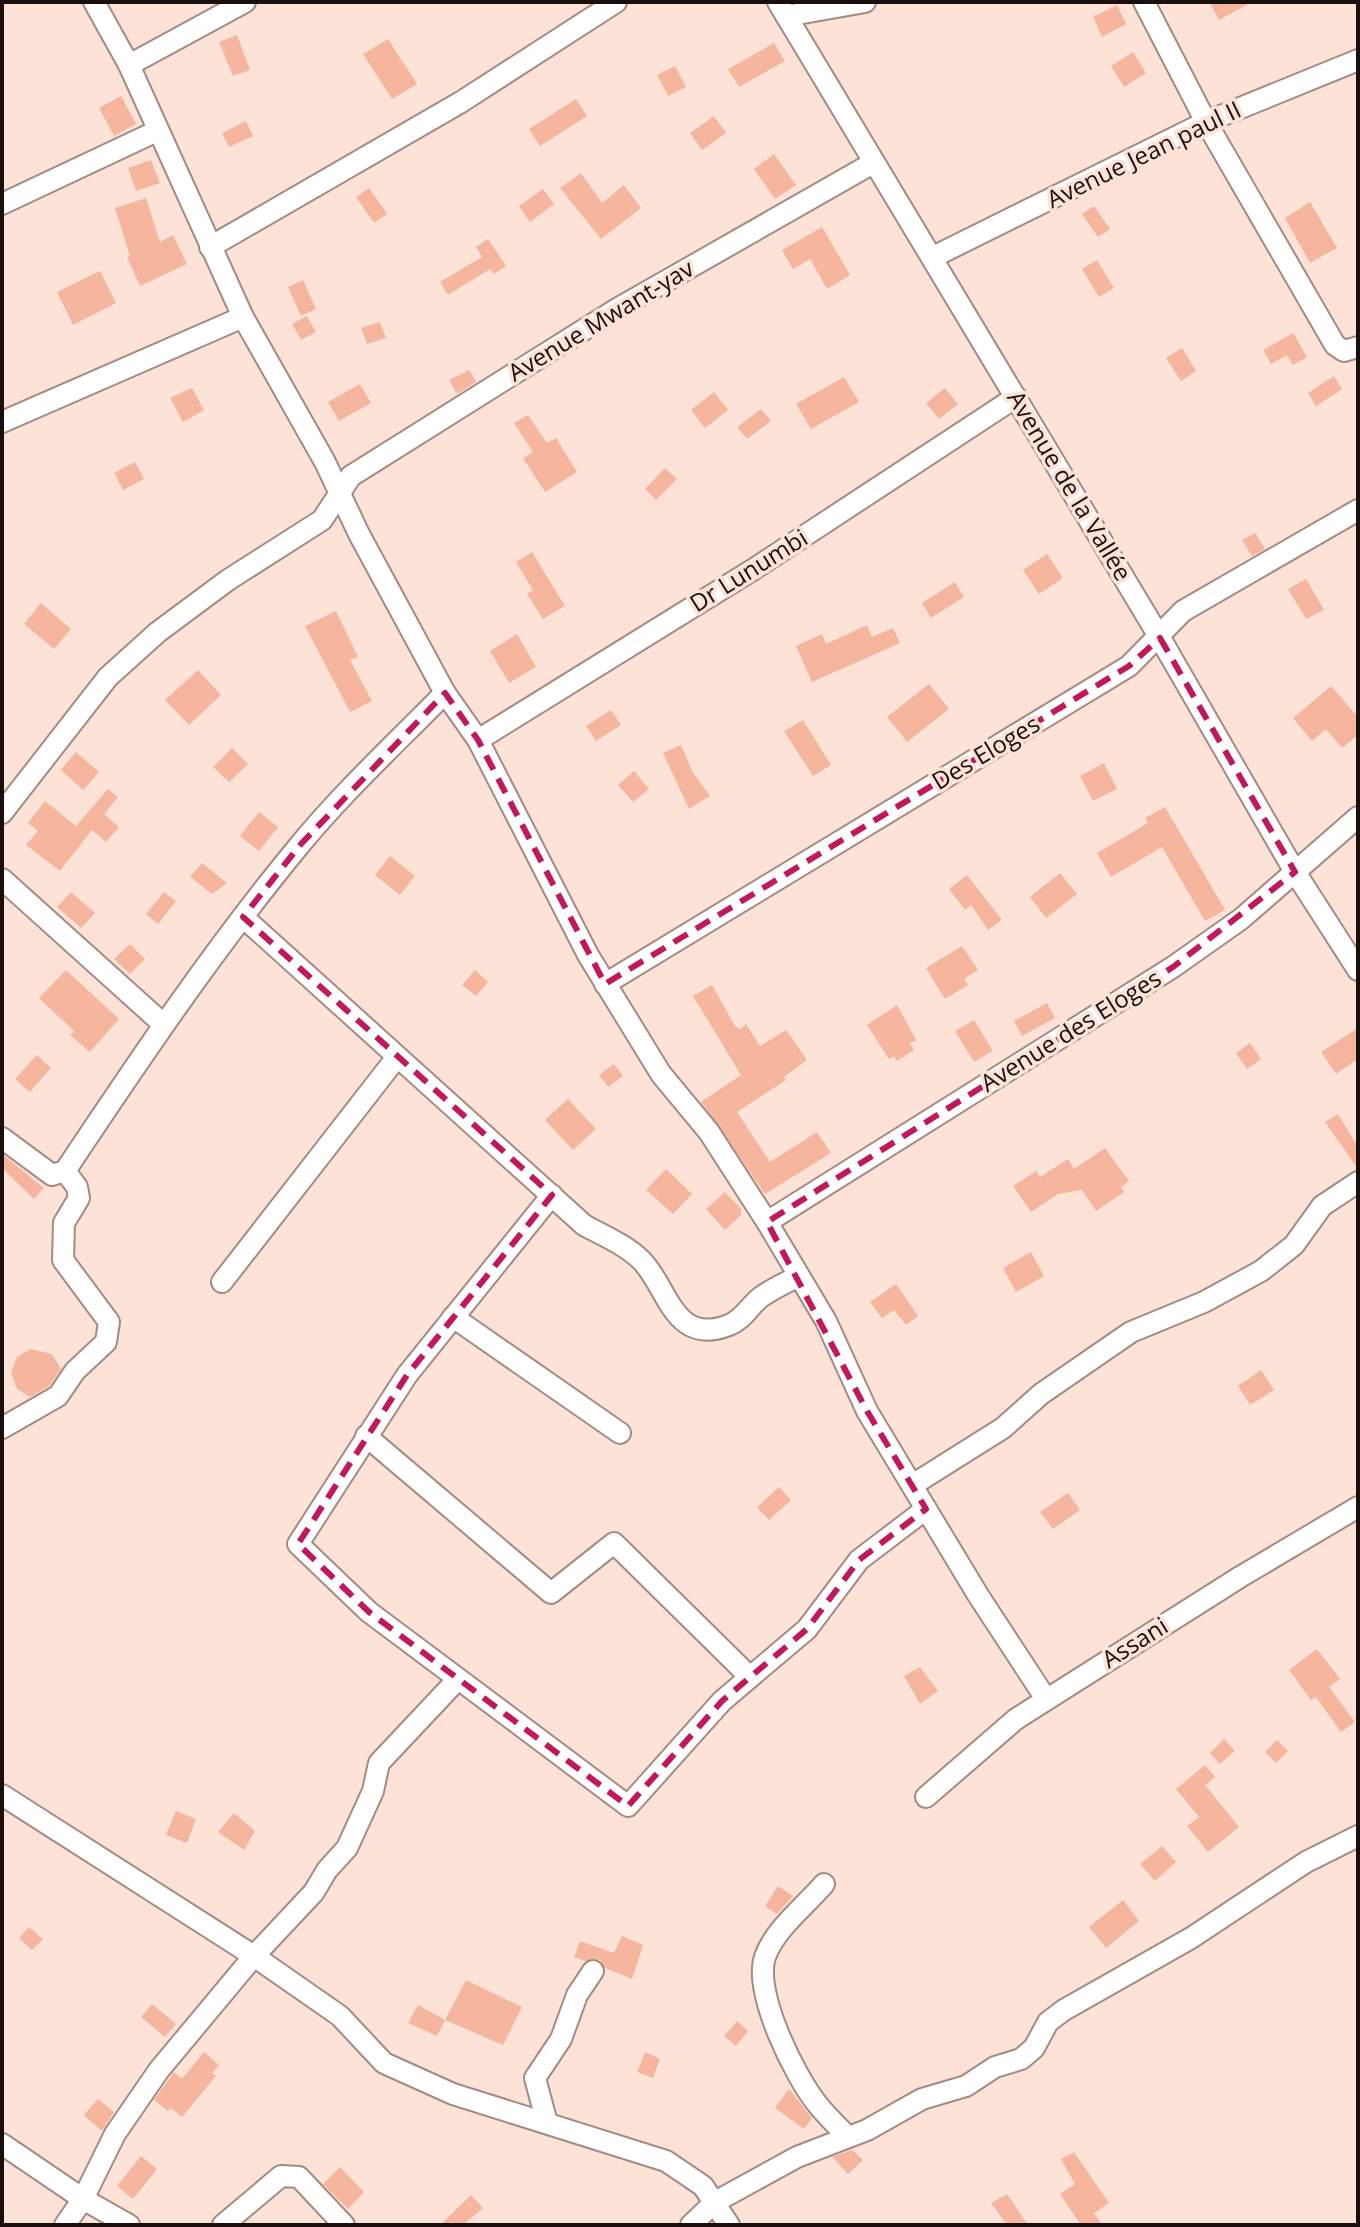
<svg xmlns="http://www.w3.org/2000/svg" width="1360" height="2227" font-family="'Open Sans',sans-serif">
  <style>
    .building { fill: #f6b69e }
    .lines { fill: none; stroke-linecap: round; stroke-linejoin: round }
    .minor-casing { stroke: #a48b82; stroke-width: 24 }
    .minor { stroke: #fff; stroke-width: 20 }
    .marked { fill: none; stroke: #c2185b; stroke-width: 6; stroke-dasharray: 16 10; stroke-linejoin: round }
    .labels { text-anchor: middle; stroke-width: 7; stroke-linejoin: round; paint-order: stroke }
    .street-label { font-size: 24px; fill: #19100d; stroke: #fde2d8 }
  </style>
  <rect width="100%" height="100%" fill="#fde2d8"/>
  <g class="building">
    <path d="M1209,2H1252L1219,20Z"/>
    <path d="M1117,5L1126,24L1102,37L1093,17Z"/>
    <path d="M237,35L250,70L233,76L219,42Z"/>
    <path d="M388,39L417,84L392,99L363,54Z"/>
    <path d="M774,43L785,61L739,87L728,69Z"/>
    <path d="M1133,52L1146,73L1124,87L1111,66Z"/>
    <path d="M675,66L686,87L668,96L657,75Z"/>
    <path d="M121,96L136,124L114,136L99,108Z"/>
    <path d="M576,99L587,116L540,146L529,129Z"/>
    <path d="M714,116L726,133L702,150L690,133Z"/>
    <path d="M246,121L253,136L229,147L222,133Z"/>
    <path d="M774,154L796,185L775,199L754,169Z"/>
    <path d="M151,160L160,183L136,191L128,168Z"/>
    <path d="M581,173L602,203L624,185L641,208L601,239L560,188Z"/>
    <path d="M369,188L387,214L374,223L356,197Z"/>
    <path d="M543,189L554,204L530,222L519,206Z"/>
    <path d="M146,198L160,242L173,235L187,264L140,286L127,257L130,256L115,208Z"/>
    <path d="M1310,202L1337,248L1310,263L1285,218Z"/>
    <path d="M1094,206L1110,229L1098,237L1082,214Z"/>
    <path d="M822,227L850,275L827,289L810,259L793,269L782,250Z"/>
    <path d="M488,239L506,266L494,274L490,269L448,295L440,282L482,257L476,247Z"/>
    <path d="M1097,260L1114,288L1099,297L1082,269Z"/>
    <path d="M100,271L116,303L73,325L57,292Z"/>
    <path d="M303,280L316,309L301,316L288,287Z"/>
    <path d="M307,316L316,332L301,340L292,324Z"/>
    <path d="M380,322L386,338L367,344L361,328Z"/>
    <path d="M1293,333L1307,357L1293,365L1287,355L1271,364L1263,350Z"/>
    <path d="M1182,348L1196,371L1181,381L1166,358Z"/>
    <path d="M469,370L476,382L457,394L449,380Z"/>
    <path d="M1334,376L1342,389L1316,406L1308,393Z"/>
    <path d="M844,377L859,402L811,429L796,404Z"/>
    <path d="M360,384L371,403L339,421L328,402Z"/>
    <path d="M192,388L204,410L183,422L170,398Z"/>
    <path d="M945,388L958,404L939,419L926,403Z"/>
    <path d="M714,392L728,410L705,428L691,410Z"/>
    <path d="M761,409L771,421L747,439L737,427Z"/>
    <path d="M528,415L547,443L556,438L577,472L545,492L523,458L533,452L514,423Z"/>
    <path d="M135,462L144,479L123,490L114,473Z"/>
    <path d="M665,468L677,479L656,500L645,489Z"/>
    <path d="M1255,533L1265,549L1252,556L1242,540Z"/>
    <path d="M532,552L565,606L543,619L527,594L533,590L516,562Z"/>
    <path d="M1047,554L1063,578L1039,594L1023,570Z"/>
    <path d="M1306,579L1324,610L1306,619L1288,589Z"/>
    <path d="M955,582L964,597L931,618L922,603Z"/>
    <path d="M41,603L71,629L54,649L24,624Z"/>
    <path d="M336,611L358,657L350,660L372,701L350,712L305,626Z"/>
    <path d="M867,625L872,637L893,628L900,643L812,682L796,646L822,634L826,644Z"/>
    <path d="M517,634L536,667L509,683L490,651Z"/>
    <path d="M198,670L221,695L189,725L165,700Z"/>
    <path d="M929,684L949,709L907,742L887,717Z"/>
    <path d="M1331,686L1358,717V735L1342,748L1326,729L1312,741L1293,718Z"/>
    <path d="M611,710L621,725L596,741L586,726Z"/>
    <path d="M803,720L831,765L813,776L784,731Z"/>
    <path d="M681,745L693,773L710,796L689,809L663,753Z"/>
    <path d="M232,748L248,764L229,782L213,767Z"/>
    <path d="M76,752L99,772L83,790L61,770Z"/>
    <path d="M1104,763L1117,789L1093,801L1080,776Z"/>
    <path d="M634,771L649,789L633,802L618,785Z"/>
    <path d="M108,789L118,797L104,814L119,827L106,842L92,830L60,871L26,845L38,831L28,823L45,801L76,826Z"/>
    <path d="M1165,807L1225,910L1205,921L1162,847L1111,877L1097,853L1148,823L1145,818Z"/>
    <path d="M259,812L278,827L259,851L240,836Z"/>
    <path d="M390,856L415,876L400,895L375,875Z"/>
    <path d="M202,863L227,883L212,894L190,877Z"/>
    <path d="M1060,873L1077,894L1046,918L1030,897Z"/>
    <path d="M967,875L1002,920L988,930L971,905L965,910L949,889Z"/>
    <path d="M71,892L95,913L81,928L57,907Z"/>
    <path d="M164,892L176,901L158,924L146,914Z"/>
    <path d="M130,944L145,959L130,974L114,959Z"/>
    <path d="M962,946L978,970L964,979L968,985L945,999L926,968Z"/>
    <path d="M66,970L119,1019L90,1052L70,1035L74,1031L39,998Z"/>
    <path d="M475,970L488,982L476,996L462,985Z"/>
    <path d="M712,985L735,1026L740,1029L746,1024L760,1046L786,1030L807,1060L784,1077L786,1080L737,1112L770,1162L817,1132L831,1153L765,1194L701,1102L741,1075L693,996Z"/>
    <path d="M1047,1003L1055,1018L1022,1036L1014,1021Z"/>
    <path d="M897,1005L916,1040L910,1044L914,1050L897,1061L894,1056L889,1059L867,1025Z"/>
    <path d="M974,1020L993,1051L974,1062L955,1031Z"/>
    <path d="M1358,1028V1059L1336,1074L1321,1052Z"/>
    <path d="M1250,1043L1261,1059L1247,1069L1236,1053Z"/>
    <path d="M37,1055L51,1068L30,1092L15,1079Z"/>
    <path d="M614,1064L623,1076L608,1087L599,1075Z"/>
    <path d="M568,1099L596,1129L573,1150L545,1120Z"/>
    <path d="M1338,1114L1358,1147V1169L1325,1122Z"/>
    <path d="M1105,1148L1129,1181L1121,1187L1124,1192L1096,1211L1082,1190L1058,1194L1031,1212L1013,1186L1036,1171L1040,1177L1068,1159L1074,1169Z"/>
    <path d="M2,1154L44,1188L34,1199L2,1168Z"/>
    <path d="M666,1169L692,1194L673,1214L646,1190Z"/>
    <path d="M725,1192L741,1209V1215L725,1230L706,1209Z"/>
    <path d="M1031,1252L1044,1276L1016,1292L1003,1268Z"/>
    <path d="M896,1284L918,1316L906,1325L894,1310L882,1318L870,1302Z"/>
    <path d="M30,1349L52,1354L61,1369L49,1386L30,1397L17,1389L11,1373L17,1357Z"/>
    <path d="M1261,1370L1274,1390L1250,1405L1238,1386Z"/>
    <path d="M779,1487L791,1500L769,1520L757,1507Z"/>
    <path d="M1068,1493L1080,1510L1053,1529L1040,1512Z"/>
    <path d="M1317,1649L1340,1679L1329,1687L1355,1722L1341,1732L1316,1697L1311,1700L1289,1670Z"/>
    <path d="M920,1667L938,1691L920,1704L904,1676Z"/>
    <path d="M1224,1739L1235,1751L1220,1764L1210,1753Z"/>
    <path d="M1277,1740L1288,1751L1276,1763L1265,1752Z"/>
    <path d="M1205,1765L1215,1777L1205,1785L1239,1827L1208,1852L1187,1826L1199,1817L1176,1789Z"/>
    <path d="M176,1811L196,1819L187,1843L166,1835Z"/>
    <path d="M234,1813L255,1831L244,1850L218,1832Z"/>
    <path d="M1162,1846L1176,1862L1155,1881L1140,1864Z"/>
    <path d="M778,1886L793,1896L777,1914L765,1906Z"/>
    <path d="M1123,1900L1139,1921L1106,1948L1089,1927Z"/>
    <path d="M29,1927L43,1939L32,1950L19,1938Z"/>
    <path d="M622,1936L643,1945L632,1979L605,1968L600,1960L585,1961L574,1957L580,1941L614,1953Z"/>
    <path d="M466,1980L522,2007L503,2045L445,2020Z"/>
    <path d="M152,2004L176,2024L165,2037L141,2017Z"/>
    <path d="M418,2005L445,2020L437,2036L408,2023Z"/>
    <path d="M737,2021L748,2031L736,2046L724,2036Z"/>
    <path d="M204,2052L219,2065L212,2073L216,2076L182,2117L171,2108L168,2111L154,2100L174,2072L182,2079Z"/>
    <path d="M645,2052L660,2059L653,2078L637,2072Z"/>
    <path d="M789,2089L812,2118L804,2129L775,2108Z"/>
    <path d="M98,2099L114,2112L102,2131L84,2115Z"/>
    <path d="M852,2150L863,2160L848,2174L832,2157Z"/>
    <path d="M1074,2152L1109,2203L1094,2213L1102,2225H1081L1060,2194L1075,2184L1061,2159Z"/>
    <path d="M141,2156L157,2169L133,2199L117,2186Z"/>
    <path d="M340,2167L364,2192L348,2209L323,2184Z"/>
    <path d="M1007,2194L1028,2225H1007L991,2203Z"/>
    <path d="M471,2195L483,2208L463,2225H440Z"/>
  </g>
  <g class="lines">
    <defs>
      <g id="minor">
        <path d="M94,2L129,65L243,317L325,462L359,534L445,693L478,740L588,955L661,1074L709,1132L767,1222L826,1321L867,1411L978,1595L1046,1699"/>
        <path d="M778,2L1160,638L1295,872L1358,970"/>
        <path d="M1144,2L1206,122L1335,345L1344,351L1358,347"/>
        <path d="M786,16L865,2"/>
        <path d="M129,65L245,2"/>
        <path d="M2,204L157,131"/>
        <path d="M210,247L461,102L616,2"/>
        <path d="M933,257L1206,122L1358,60"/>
        <path d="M2,422L243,317"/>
        <path d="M478,740L754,569L1016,397"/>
        <path d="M2,813L108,677L158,632L228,580L322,520L351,476L617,309L873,163"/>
        <path d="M2,879L163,1024"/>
        <path d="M243,917L584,1225C602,1235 626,1245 641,1260C668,1286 673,1347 729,1325C744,1319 749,1306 761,1297C772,1289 786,1283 798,1276"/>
        <path d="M605,984L1129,666L1183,611L1358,510"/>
        <path d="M2,1138L52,1175L65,1171C139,1060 213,950 298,847C343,792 396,743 445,693"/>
        <path d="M552,1195L407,1375L298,1544L369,1612L628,1806L722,1701L807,1629L859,1560L926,1509"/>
        <path d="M767,1222L1173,967L1241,919L1358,817"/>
        <path d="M222,1282L397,1057"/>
        <path d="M453,1317L620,1433"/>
        <path d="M2,1428L58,1396L75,1371L106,1342L109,1322L63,1260L64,1223L79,1198L77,1187L65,1171"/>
        <path d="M366,1436L551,1593L614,1543L750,1677"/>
        <path d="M914,1484L1003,1428L1041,1394L1131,1332L1204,1302L1261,1271L1294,1245L1322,1206L1358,1182"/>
        <path d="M2,1795L254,1956L340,2016L384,2063L453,2094L666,2161L703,2186L729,2225"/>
        <path d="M926,1797L1016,1719L1240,1577L1358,1507"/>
        <path d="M824,1884C806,1905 774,1930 765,1957C753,1992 795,2077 818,2105C827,2116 838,2127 848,2137"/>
        <path d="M547,2123L535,2078L561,2039L577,1995L593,1971"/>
        <path d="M2,2144L83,2199L129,2225"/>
        <path d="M65,2225L83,2199L115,2134L159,2070L254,1956L314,1892L327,1870L347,1848L373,1791L379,1763L458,1679"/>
        <path d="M223,2225L281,2176L299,2177L344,2225"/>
        <path d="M691,2225L715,2202L797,2157L867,2130L922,2099L966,2086L995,2067L1021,2059L1034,2048L1048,2022L1064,2010L1191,1938L1306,1862L1358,1836"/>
      </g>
    </defs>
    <use href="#minor" class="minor-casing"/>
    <use href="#minor" class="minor"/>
  </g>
  <path class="marked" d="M1160,638L1295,872L1173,967L767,1222L867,1411L926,1509L859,1560L807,1629L722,1701L628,1806L369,1612L298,1544L407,1375L552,1195L243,917L301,844L445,693L478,740L605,984L1129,666Z"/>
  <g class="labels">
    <g class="street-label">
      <text transform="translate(1144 155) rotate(-26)" y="8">Avenue Jean paul II</text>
      <text transform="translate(601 321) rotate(-31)" y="8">Avenue Mwant-yav</text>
      <text transform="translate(1069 486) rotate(59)" y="8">Avenue de la Vallée</text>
      <text transform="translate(749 571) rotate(-32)" y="8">Dr Lunumbi</text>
      <text transform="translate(986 753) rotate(-31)" y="8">Des Eloges</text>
      <text transform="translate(1071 1031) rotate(-32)" y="8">Avenue des Eloges</text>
      <text transform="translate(1135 1643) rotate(-32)" y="8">Assani</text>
    </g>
  </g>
  <rect width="1360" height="2227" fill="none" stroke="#19100d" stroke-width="8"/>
</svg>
